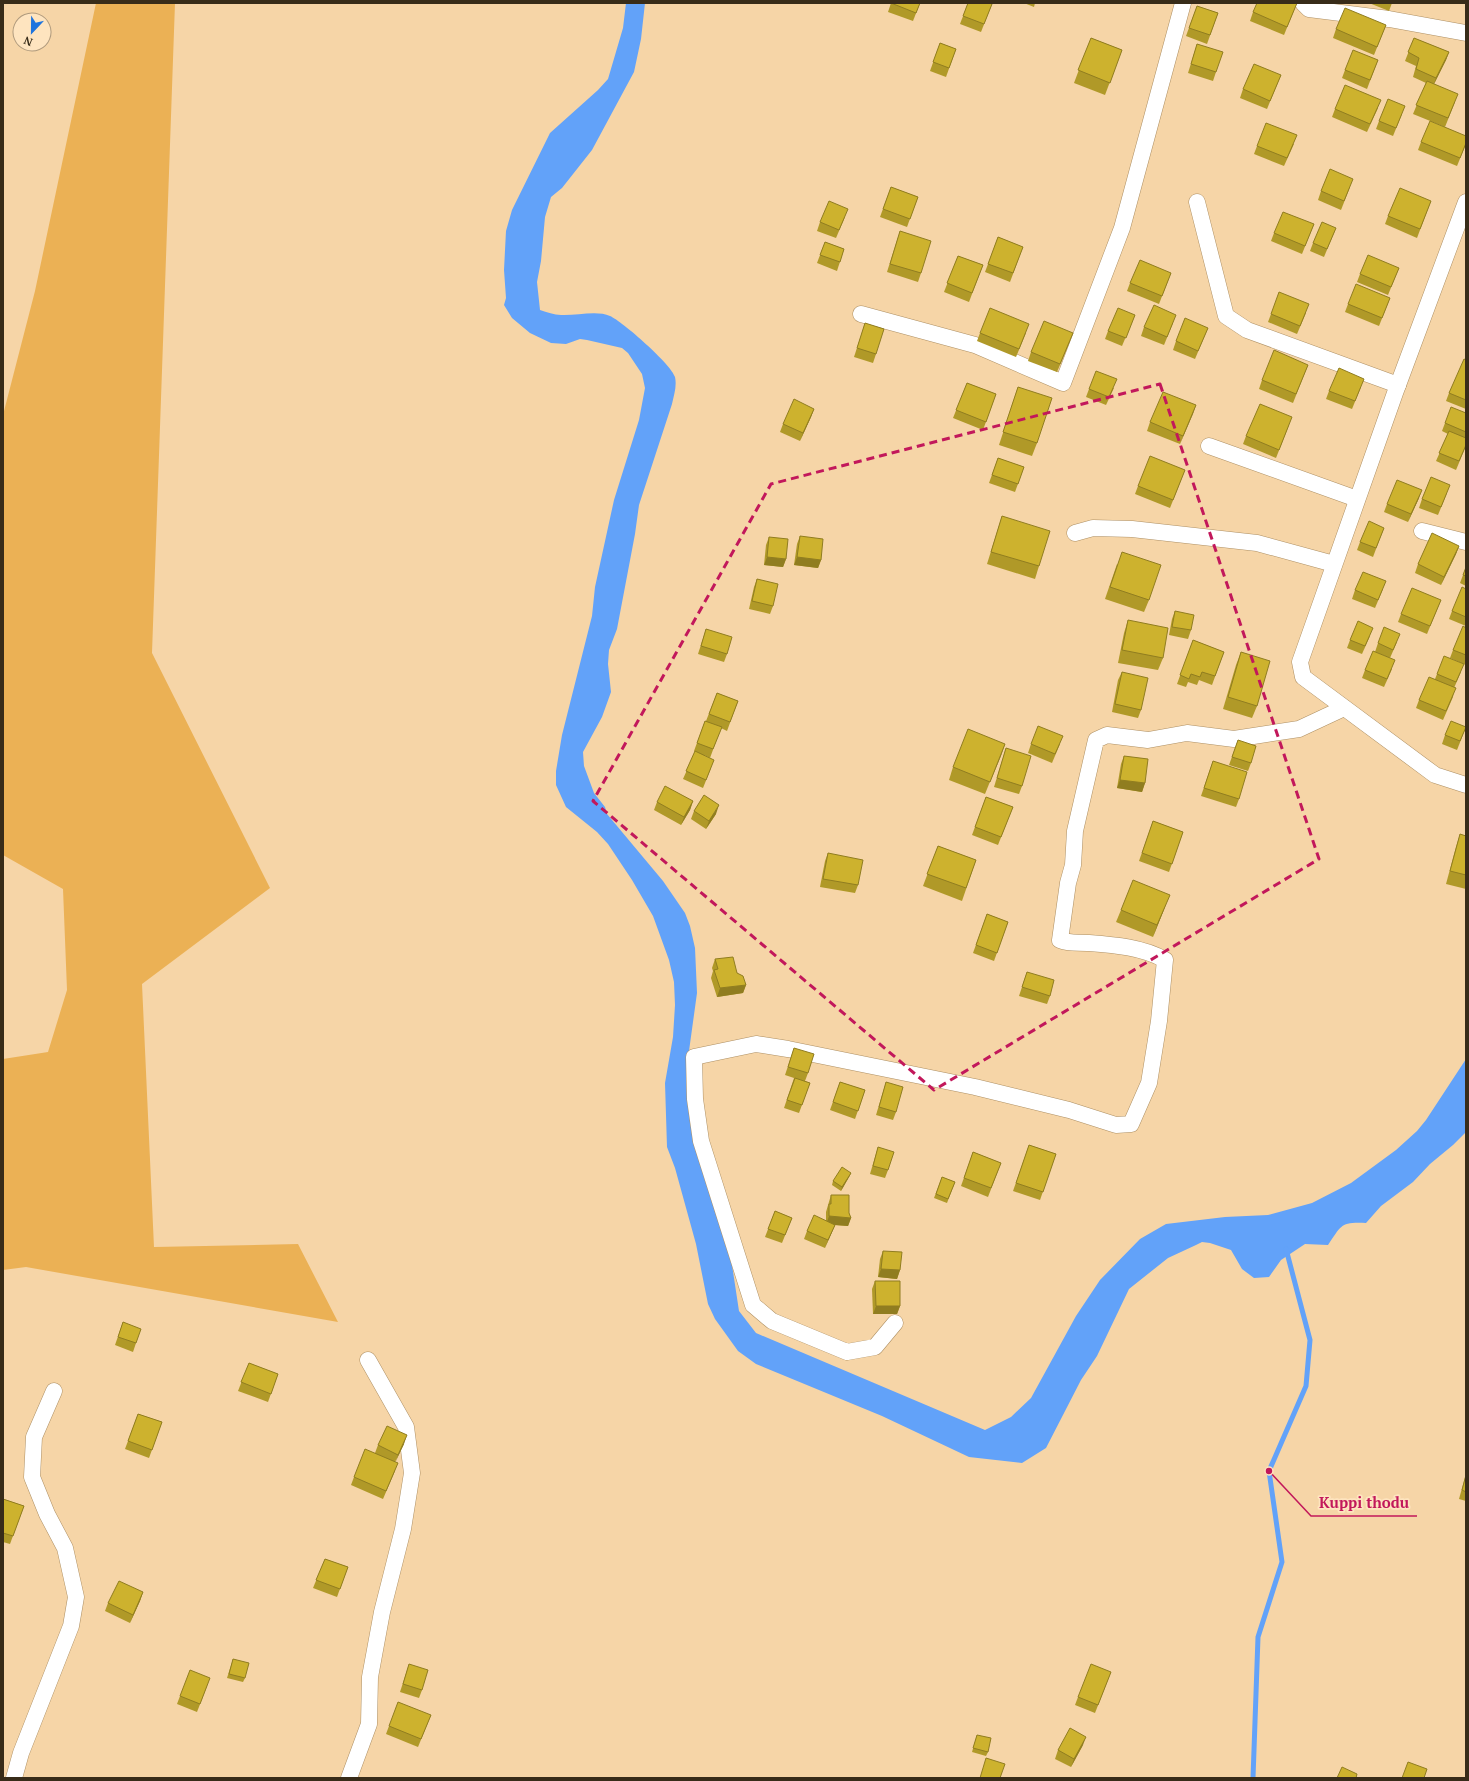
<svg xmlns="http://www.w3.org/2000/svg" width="1469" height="1781" font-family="'PT Serif',serif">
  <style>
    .green { fill: #ebb155 }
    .water { fill: #62a2f9 }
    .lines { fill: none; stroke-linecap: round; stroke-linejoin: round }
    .stream { stroke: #62a2f9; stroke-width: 5 }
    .minor-casing { stroke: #ae9064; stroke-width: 17 }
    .minor { stroke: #fff; stroke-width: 16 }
    .wall { fill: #b09928 }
    .shaded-wall { fill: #907d20 }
    .building { fill: #cdb22e; stroke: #907d20 }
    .marked { fill: none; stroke: #c2185b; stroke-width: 3; stroke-dasharray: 8 5; stroke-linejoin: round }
    .leader { fill: none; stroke: #c2185b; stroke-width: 1.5 }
    .callout-dot { fill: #c2185b; stroke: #fee4bf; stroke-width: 1.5 }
    .callout-label { font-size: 15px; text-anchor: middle; font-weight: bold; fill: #c2185b; stroke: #fee4bf; stroke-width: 3.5; stroke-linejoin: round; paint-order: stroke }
  </style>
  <rect width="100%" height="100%" fill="#f6d5a7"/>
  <path class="green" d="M96,3H175L152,653L270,888L142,984L154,1247L298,1244L338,1322L26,1267L3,1270V1059L48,1052L67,990L63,889L3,855V415L35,291Z"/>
  <path class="water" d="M626,3H645L641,39L634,72L592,150L562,188L551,197L545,217L541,261L537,282L540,310C547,312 554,315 561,315C575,316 597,310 610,316C622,321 672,365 675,377C677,386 674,395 672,404L639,505L635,534L617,629L609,650L608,664L611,692L602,717L583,752L584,766L594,793L605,807L607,814L663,881L685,913L690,926L695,948L697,993L689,1051L732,1265L739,1311L756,1333L985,1430L1011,1417L1031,1398L1076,1316L1100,1280L1140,1239L1166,1224L1225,1217L1268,1215L1312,1203L1351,1183L1396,1150L1417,1131L1426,1120L1466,1059V1132L1453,1145L1430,1164L1413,1182L1381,1206L1366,1223C1340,1222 1342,1225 1328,1245L1305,1244L1281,1260L1269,1277L1254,1278L1242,1269L1231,1250L1210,1243L1202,1242L1196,1245L1168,1258L1129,1289L1097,1356L1081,1380L1046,1448L1022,1463L969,1457L882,1416L756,1364L738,1351L715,1319L708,1304L696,1244L675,1168L667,1147L665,1083L673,1037L675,1005L674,982L669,960L653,916L632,880L608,844L597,832L566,807L556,785V771L562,735L592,616L595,587L614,500L639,420L645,388L642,374L628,353L622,348L587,340L580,339L566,344L551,343L530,333L512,318L504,305L506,298L504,270L506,231L512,210L550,133L598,90L608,79L623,28Z"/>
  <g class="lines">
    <path class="stream" d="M1253,1778L1258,1637L1282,1562L1269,1471L1306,1386L1310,1340L1286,1249"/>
    <defs>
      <g id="minor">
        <path d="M1303,3L1309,9L1389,19L1466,33"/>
        <path d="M1197,202L1226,316L1247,330L1398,385"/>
        <path d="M1466,202L1395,393L1300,662L1303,677L1435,775L1466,785"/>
        <path d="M861,314L975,345L1063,383L1122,228L1183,3"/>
        <path d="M1209,446L1357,499"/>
        <path d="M1422,531L1466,542"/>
        <path d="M1075,533L1093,528L1132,529L1257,543L1334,564"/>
        <path d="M895,1323L875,1347L847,1352L772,1321L753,1305L701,1141L695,1099L694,1057L756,1044L788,1049L975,1087L1069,1110L1116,1125L1131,1124L1149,1083L1159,1021L1165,960C1142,947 1114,945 1088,943C1078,942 1070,944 1060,940L1068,883L1073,865L1075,831L1096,740L1107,735L1148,740L1187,733L1234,739L1299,729L1344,708"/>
        <path d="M14,1778L21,1753L71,1626L76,1597L65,1548L47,1514L32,1477L34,1437L54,1391"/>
        <path d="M349,1778L369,1724L370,1677L382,1612L403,1529L412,1473L406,1427L368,1360"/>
      </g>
    </defs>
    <use href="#minor" class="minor-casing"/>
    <use href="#minor" class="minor"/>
  </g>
  <g class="wall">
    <path d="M891,3H920L913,21L888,12Z"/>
    <path d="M968,3L992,4L981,32L960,24Z"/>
    <path d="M1024,3H1035L1034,7Z"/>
    <path d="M1297,3L1284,35L1250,21L1253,12Z"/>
    <path d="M1369,3H1392L1389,11Z"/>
    <path d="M1197,6L1218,13L1207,44L1186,36Z"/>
    <path d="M1386,25L1374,55L1333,38L1336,29Z"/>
    <path d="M1091,38L1122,50L1105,95L1074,83Z"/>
    <path d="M1414,38L1449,52L1446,60L1434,84L1455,102L1445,127L1413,114L1426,83L1413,77L1416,66L1405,61Z"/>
    <path d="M940,43L956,49L946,77L930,71Z"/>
    <path d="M1197,44L1216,72L1213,81L1188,73Z"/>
    <path d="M1378,60L1367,89L1342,78L1345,70Z"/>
    <path d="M1281,75L1267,109L1240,98L1243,89Z"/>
    <path d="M1378,108L1367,132L1332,117L1335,109Z"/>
    <path d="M1402,114L1393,136L1376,129L1379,121Z"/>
    <path d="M1421,142L1466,144L1457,166L1418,150Z"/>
    <path d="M1294,144L1284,166L1254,154L1257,146Z"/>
    <path d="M891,187L918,197L907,227L880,217Z"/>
    <path d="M1350,187L1341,210L1318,200L1321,191Z"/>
    <path d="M1431,201L1417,238L1385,224L1388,216Z"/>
    <path d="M845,217L836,238L817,231L820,222Z"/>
    <path d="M1314,224L1302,254L1271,241L1274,233Z"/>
    <path d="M1336,228L1324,257L1310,251L1313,243Z"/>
    <path d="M900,231L921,273L918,282L887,272Z"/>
    <path d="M998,237L1023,247L1010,282L985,272Z"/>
    <path d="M825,242L844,249L837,271L817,263Z"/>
    <path d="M958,256L983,265L969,302L944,292Z"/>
    <path d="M1399,268L1388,295L1357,282L1360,274Z"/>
    <path d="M1171,273L1159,304L1127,291L1130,283Z"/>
    <path d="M1390,298L1379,326L1345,312L1348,304Z"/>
    <path d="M1306,313L1297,334L1268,322L1271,314Z"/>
    <path d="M1135,315L1122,346L1105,339L1108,331Z"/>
    <path d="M865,323L876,354L873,363L854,357Z"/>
    <path d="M1173,323L1164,345L1141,336L1144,327Z"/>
    <path d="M1208,328L1195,359L1173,350L1176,341Z"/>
    <path d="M980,333H1026L1016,357L977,341Z"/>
    <path d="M1070,341L1057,372L1028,361L1031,352Z"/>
    <path d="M1466,360V409L1446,401L1449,393Z"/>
    <path d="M1308,365L1293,403L1259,389L1262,380Z"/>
    <path d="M967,383L996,394L983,430L953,418Z"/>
    <path d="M1018,387L1037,443L1032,456L999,445Z"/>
    <path d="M1361,387L1352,409L1326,399L1329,391Z"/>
    <path d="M1114,388L1106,405L1086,397L1089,389Z"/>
    <path d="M1196,405L1180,444L1147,431L1150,422Z"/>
    <path d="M814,409L811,417L800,441L780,432L783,424Z"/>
    <path d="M1466,413V446L1456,470L1436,461L1448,434L1442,431L1445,423Z"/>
    <path d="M1289,425L1276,458L1243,444L1246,436Z"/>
    <path d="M998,458L1024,467L1015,492L989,483Z"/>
    <path d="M1185,470L1170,508L1135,494L1138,486Z"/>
    <path d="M1447,493L1438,515L1419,508L1422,499Z"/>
    <path d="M1419,498L1408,522L1384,512L1387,504Z"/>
    <path d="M1002,516L1039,566L1035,579L987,564Z"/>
    <path d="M1384,528L1373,557L1357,550L1360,542Z"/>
    <path d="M800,536L821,560L818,568L794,565L797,544Z"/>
    <path d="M769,537L786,559L783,567L764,565L766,545Z"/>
    <path d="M1459,546L1456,554L1441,585L1415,573L1418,564Z"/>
    <path d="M1117,564L1149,600L1144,612L1105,599Z"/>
    <path d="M1466,567V586L1460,583Z"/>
    <path d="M757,579L773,606L770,614L749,609L754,587Z"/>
    <path d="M1383,589L1375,608L1352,599L1355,590Z"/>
    <path d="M1466,589V626L1449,619L1452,611Z"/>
    <path d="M1441,600L1427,634L1398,622L1401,614Z"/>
    <path d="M1175,611L1191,630L1188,639L1169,635L1172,619Z"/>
    <path d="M1128,620L1163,658L1158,670L1118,663L1124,633Z"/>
    <path d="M1466,628V665L1450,658L1453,650Z"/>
    <path d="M706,629L727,654L724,662L698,654Z"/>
    <path d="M1370,636L1362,654L1347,648L1350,640Z"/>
    <path d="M1193,640L1224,652L1212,685L1199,680L1197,685L1188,682L1186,687L1177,684Z"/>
    <path d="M1397,642L1390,658L1375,652L1378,643Z"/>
    <path d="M1241,652L1257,706L1252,718L1223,709L1236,665Z"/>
    <path d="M1392,669L1384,687L1362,678L1365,670Z"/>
    <path d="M1122,672L1141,710L1138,718L1112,712L1118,680Z"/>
    <path d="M1461,672L1454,688L1453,697L1443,720L1416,708L1419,700L1435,679L1437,674Z"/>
    <path d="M717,693L738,701L727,731L721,728L710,758L704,755L711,768L703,788L683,779L695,752L694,751L705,721H706Z"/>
    <path d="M1466,727L1457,750L1442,744L1445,735Z"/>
    <path d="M1238,740L1251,763L1248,771L1229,765Z"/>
    <path d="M1005,744L985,794L949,780L953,767Z"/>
    <path d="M1031,744H1060L1052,763L1028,753Z"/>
    <path d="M1006,748L1022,786L1019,794L994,787Z"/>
    <path d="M1124,756L1145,783L1142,792L1117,788L1121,764Z"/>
    <path d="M1213,761L1239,799L1236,807L1201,796Z"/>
    <path d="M986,797L1013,807L998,845L972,835Z"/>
    <path d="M693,801L690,810L681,825L654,810L657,802Z"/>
    <path d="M694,811L716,814L706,829L691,819Z"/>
    <path d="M1153,821L1183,832L1169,872L1139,861Z"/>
    <path d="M1460,834L1466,836V889L1446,884L1456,847Z"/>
    <path d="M938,846L976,860L962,901L923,886Z"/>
    <path d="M828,853L858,885L855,893L820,887L825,861Z"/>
    <path d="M1165,907L1153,937L1116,922L1121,910Z"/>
    <path d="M987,914L1008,922L994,961L973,953Z"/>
    <path d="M715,959L737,973L746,985L743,993L717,997L711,978L713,971L712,968Z"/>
    <path d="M1027,972L1050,996L1047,1004L1019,996Z"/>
    <path d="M794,1048L808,1073L805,1081L810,1083L799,1113L784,1108L794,1078L785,1075Z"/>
    <path d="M840,1082L865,1090L855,1119L830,1110Z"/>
    <path d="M886,1082L896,1112L893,1120L876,1115Z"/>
    <path d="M1029,1145L1056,1154L1040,1200L1013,1191Z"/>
    <path d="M878,1147L888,1170L885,1178L870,1174Z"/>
    <path d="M973,1152L1001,1163L988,1197L961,1186Z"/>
    <path d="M851,1173L849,1177L841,1191L832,1185L833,1181Z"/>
    <path d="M942,1177L955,1182L947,1203L934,1198Z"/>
    <path d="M831,1195L849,1213L851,1218L848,1226L835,1225L825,1248L804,1239L807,1231L826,1220V1212Z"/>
    <path d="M775,1211L792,1218L782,1243L765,1237Z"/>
    <path d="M883,1251L900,1270L897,1279L878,1277L880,1259Z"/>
    <path d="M875,1281L900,1306L897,1314H873L872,1289Z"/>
    <path d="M123,1322L136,1343L133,1352L115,1345Z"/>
    <path d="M249,1363L278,1374L268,1402L238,1391Z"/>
    <path d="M138,1414L162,1422L149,1458L125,1449Z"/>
    <path d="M404,1444L395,1462V1471L383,1499L351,1485L354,1477L375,1453L378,1445Z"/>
    <path d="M1466,1474V1501L1459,1499Z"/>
    <path d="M3,1499L24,1506L10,1544L3,1542Z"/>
    <path d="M325,1559L348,1567L337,1597L313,1588Z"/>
    <path d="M143,1592L140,1601L130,1623L105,1611L108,1603Z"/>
    <path d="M233,1659L245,1678L243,1682L227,1678Z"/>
    <path d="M409,1664L422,1690L419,1698L400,1692Z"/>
    <path d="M1111,1672L1095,1713L1075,1705L1078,1697Z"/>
    <path d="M207,1686L197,1712L177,1704L180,1696Z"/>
    <path d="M431,1715L418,1747L386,1734L389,1726Z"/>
    <path d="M977,1735L988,1752L986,1756L972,1752Z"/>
    <path d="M1083,1745L1071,1767L1055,1759L1058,1750Z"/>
  </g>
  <g class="shaded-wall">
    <path d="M1449,52L1446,60L1433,86L1436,78Z"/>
    <path d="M1196,405L1193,414L1180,444L1183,436Z"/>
    <path d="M814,409L811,417L800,441L803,433Z"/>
    <path d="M1422,490L1419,498L1408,522L1411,514Z"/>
    <path d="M1459,546L1456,554L1441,585L1444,577Z"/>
    <path d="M767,557L786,559L783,567L764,565Z"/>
    <path d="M797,557L821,560L818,568L794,565Z"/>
    <path d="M1005,744L1001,756L985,794L990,782Z"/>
    <path d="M1120,780L1145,783L1142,792L1117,788Z"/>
    <path d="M693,801L690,810L681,825L684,817Z"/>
    <path d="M719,805L716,814L706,829L709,821Z"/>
    <path d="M1170,895L1165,907L1153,937L1157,925Z"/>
    <path d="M746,985L743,993L717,997L720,988Z"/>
    <path d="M851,1173L849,1177L841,1191L842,1187Z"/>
    <path d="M829,1216L851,1218L848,1226L835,1225L825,1248L828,1240L826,1225Z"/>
    <path d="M881,1269L900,1270L897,1279L878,1277Z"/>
    <path d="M876,1306H900L897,1314H873Z"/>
    <path d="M407,1435L404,1444L395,1463L398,1455Z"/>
    <path d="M143,1592L140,1601L130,1623L133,1615Z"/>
    <path d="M1086,1737L1083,1745L1071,1767L1074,1759Z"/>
  </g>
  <g class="building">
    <path d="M891,3H920L916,13Z"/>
    <path d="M968,3H990L992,4L984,24L963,16Z"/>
    <path d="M1257,3H1297L1287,27L1253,12Z"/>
    <path d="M1197,6L1218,13L1210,35L1189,28Z"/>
    <path d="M1345,8L1386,25L1377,47L1336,29Z"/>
    <path d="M1091,38L1122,50L1110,83L1078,70Z"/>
    <path d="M1414,38L1449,52L1436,78L1416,69L1419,58L1408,52Z"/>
    <path d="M940,43L956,49L949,68L933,62Z"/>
    <path d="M1197,44L1223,52L1216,72L1191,64Z"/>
    <path d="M1353,50L1378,60L1370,80L1345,70Z"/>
    <path d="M1254,64L1281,75L1270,101L1243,89Z"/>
    <path d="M1427,81L1458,94L1448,118L1416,105Z"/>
    <path d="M1345,85L1381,100L1370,124L1335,109Z"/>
    <path d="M1388,99L1405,106L1396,128L1379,121Z"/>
    <path d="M1430,121L1466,136V143L1460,158L1421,142Z"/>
    <path d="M1266,123L1297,135L1287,158L1257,146Z"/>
    <path d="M1330,169L1353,179L1344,201L1321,191Z"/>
    <path d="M891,187L918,197L910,219L883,209Z"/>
    <path d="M1400,188L1431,201L1420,229L1388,216Z"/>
    <path d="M829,201L848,209L839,230L820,222Z"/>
    <path d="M1283,212L1314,224L1305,246L1274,233Z"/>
    <path d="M1322,222L1336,228L1327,249L1313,243Z"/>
    <path d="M900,231L931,241L921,273L890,264Z"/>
    <path d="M998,237L1023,247L1013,273L988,264Z"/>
    <path d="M825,242L844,249L840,262L820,255Z"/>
    <path d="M1368,255L1399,268L1391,287L1360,274Z"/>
    <path d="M958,256L983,265L972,293L947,283Z"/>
    <path d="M1140,260L1171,273L1162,296L1130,283Z"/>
    <path d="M1356,284L1390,298L1382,318L1348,304Z"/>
    <path d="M1279,292L1309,304L1300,326L1271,314Z"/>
    <path d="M1154,305L1176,315L1167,337L1144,327Z"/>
    <path d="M990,308L1029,324L1019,349L980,333Z"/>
    <path d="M1118,308L1135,315L1126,338L1108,331Z"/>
    <path d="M1185,318L1208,328L1198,351L1176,341Z"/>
    <path d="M1044,321L1073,333L1060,364L1031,352Z"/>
    <path d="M865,323L884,329L876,354L857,348Z"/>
    <path d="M1274,350L1308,365L1296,394L1262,380Z"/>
    <path d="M1464,359L1466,360V400L1449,393Z"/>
    <path d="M1339,368L1364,379L1355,401L1329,391Z"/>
    <path d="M1096,371L1117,379L1109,397L1089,389Z"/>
    <path d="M967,383L996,394L986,422L956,410Z"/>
    <path d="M1018,387L1052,398L1037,443L1003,432Z"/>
    <path d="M1163,392L1196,405L1183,436L1150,422Z"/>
    <path d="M794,399L814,409L803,433L783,424Z"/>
    <path d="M1260,404L1292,417L1279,450L1246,436Z"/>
    <path d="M1451,407L1466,413V432L1445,423Z"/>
    <path d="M1449,431L1466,438V445L1459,461L1439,453Z"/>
    <path d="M1150,456L1185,470L1173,500L1138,486Z"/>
    <path d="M998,458L1024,467L1018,484L992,475Z"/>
    <path d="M1431,477L1450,485L1441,507L1422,499Z"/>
    <path d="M1397,480L1422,490L1411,514L1387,504Z"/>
    <path d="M1002,516L1050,531L1039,566L991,552Z"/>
    <path d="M1369,521L1384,528L1376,548L1360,542Z"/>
    <path d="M1432,533L1459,546L1444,577L1418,564Z"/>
    <path d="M800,536L823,539L821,560L797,557Z"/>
    <path d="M769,537L788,539L786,559L767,557Z"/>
    <path d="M1122,552L1161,565L1149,600L1110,587Z"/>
    <path d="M1466,567V576L1463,575Z"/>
    <path d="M1363,572L1386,581L1378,600L1355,590Z"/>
    <path d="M757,579L778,584L773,606L752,601Z"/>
    <path d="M1462,587L1466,589V617L1452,611Z"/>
    <path d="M1412,588L1441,600L1430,626L1401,614Z"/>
    <path d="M1175,611L1194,615L1191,630L1172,627Z"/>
    <path d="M1128,620L1168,628L1163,658L1122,650Z"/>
    <path d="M1358,621L1373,628L1365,646L1350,640Z"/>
    <path d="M1463,626L1466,628V655L1453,650Z"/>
    <path d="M1384,627L1400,634L1393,650L1378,643Z"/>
    <path d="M706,629L732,637L727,654L701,646Z"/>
    <path d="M1193,640L1224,652L1215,676L1202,672L1200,677L1191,674L1189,679L1180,675Z"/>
    <path d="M1373,651L1395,660L1387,679L1365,670Z"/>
    <path d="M1241,652L1270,661L1257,706L1228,697Z"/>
    <path d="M1444,656L1464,664L1456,682L1437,674Z"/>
    <path d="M1122,672L1148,678L1141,710L1115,704Z"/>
    <path d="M1429,677L1456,688L1446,711L1419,700Z"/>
    <path d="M717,693L738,701L730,722L709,714Z"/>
    <path d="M705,721L722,727L713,749L697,743Z"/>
    <path d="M1451,721L1466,727L1460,741L1445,735Z"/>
    <path d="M1038,726L1063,736L1055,754L1031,744Z"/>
    <path d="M968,729L1005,744L990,782L953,767Z"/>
    <path d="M1238,740L1256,746L1251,763L1232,757Z"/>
    <path d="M1006,748L1031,756L1022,786L997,778Z"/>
    <path d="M695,751L714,760L706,780L686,771Z"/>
    <path d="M1124,756L1148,759L1145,783L1120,780Z"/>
    <path d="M1213,761L1247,772L1239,799L1204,788Z"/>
    <path d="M665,786L693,801L684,817L657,802Z"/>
    <path d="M704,795L719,805L709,821L694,811Z"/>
    <path d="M986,797L1013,807L1001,837L975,827Z"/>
    <path d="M1153,821L1183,832L1172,864L1142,853Z"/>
    <path d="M1460,834L1466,836V875L1450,871Z"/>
    <path d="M938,846L976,860L966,888L927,874Z"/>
    <path d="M828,853L863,860L858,885L823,879Z"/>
    <path d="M1133,880L1170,895L1157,925L1121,910Z"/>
    <path d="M987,914L1008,922L997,953L976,945Z"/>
    <path d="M733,957L737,973L743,976L746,985L720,988L714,970L718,969L715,959Z"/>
    <path d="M1027,972L1054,980L1050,996L1022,987Z"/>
    <path d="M794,1048L814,1054L808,1073L788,1067Z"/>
    <path d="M795,1078L810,1083L802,1105L787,1100Z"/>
    <path d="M840,1082L865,1090L858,1111L833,1102Z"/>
    <path d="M886,1082L903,1087L896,1112L879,1107Z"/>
    <path d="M1029,1145L1056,1154L1043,1192L1016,1183Z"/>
    <path d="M878,1147L894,1152L888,1170L873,1166Z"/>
    <path d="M973,1152L1001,1163L991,1188L964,1178Z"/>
    <path d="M842,1167L851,1173L842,1187L833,1181Z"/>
    <path d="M942,1177L955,1182L948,1199L936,1194Z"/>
    <path d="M831,1195H849V1213L851,1218L829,1216V1204H831Z"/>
    <path d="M775,1211L792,1218L785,1235L768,1229Z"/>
    <path d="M814,1215L835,1225L828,1240L807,1231Z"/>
    <path d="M883,1251L902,1252L900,1270L881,1269Z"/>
    <path d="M875,1281H900V1306H876Z"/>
    <path d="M123,1322L141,1329L136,1343L118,1337Z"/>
    <path d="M249,1363L278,1374L271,1394L241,1382Z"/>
    <path d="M138,1414L162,1422L152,1450L128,1441Z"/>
    <path d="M387,1426L407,1435L398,1455L378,1445Z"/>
    <path d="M365,1449L398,1463L386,1491L354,1477Z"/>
    <path d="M1466,1475V1492L1462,1490Z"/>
    <path d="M3,1499L24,1506L13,1536L3,1533Z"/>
    <path d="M325,1559L348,1567L340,1589L316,1580Z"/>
    <path d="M119,1581L143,1592L133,1615L108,1603Z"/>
    <path d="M233,1659L249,1663L245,1678L229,1674Z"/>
    <path d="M409,1664L428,1670L422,1690L403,1684Z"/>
    <path d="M1091,1664L1111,1672L1098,1705L1078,1697Z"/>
    <path d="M190,1670L210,1678L200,1704L180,1696Z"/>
    <path d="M398,1702L431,1715L421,1739L389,1726Z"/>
    <path d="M1070,1728L1086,1737L1074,1759L1058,1750Z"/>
    <path d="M977,1735L991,1738L988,1752L973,1748Z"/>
    <path d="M986,1758L1005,1764L1000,1778H980Z"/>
    <path d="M1408,1762L1427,1769L1424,1778H1402Z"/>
    <path d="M1342,1767L1357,1774L1356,1778H1337Z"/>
  </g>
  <path class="marked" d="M1160,384L1319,859L934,1090L593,801L771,484Z"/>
  <path class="leader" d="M1269 1471L1311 1516H1417"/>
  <circle class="callout-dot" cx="1269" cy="1471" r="4"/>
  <g class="callout-label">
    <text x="1364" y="1508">Kuppi thodu</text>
  </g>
  <rect width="1469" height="1781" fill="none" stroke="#382c19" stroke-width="8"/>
  <g transform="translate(32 32) rotate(202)"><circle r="19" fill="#fee4bf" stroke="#af9a7d"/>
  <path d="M0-3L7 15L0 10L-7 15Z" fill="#1e74de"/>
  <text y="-6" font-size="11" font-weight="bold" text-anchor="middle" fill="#382c19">N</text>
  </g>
</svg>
